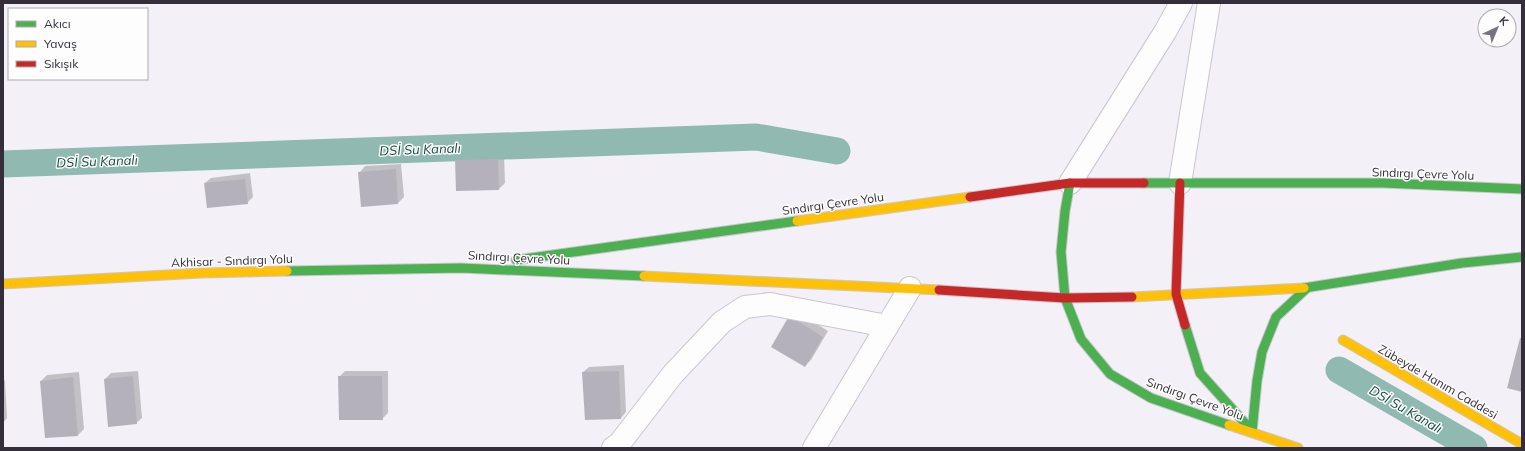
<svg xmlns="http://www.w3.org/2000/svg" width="1525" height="451" font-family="Mulish,sans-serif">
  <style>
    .shadow { fill: #0003 }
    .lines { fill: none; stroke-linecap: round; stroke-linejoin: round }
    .canal { stroke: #8fb9b1; stroke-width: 27 }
    .building { fill: #b5b1ba }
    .street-casing { stroke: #cac6cf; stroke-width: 24 }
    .fast-casing { stroke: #cac6cf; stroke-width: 11 }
    .slow-casing { stroke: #cac6cf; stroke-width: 11 }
    .jam-casing { stroke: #cac6cf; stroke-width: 11 }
    .street { stroke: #fdfdfe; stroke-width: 22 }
    .fast { stroke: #4caf50; stroke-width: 9 }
    .slow { stroke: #ffc107; stroke-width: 9 }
    .jam { stroke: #c62828; stroke-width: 9 }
    .labels { text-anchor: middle; stroke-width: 3; stroke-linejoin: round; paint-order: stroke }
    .street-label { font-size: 12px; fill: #342e3b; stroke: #fdfdfd }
    .water-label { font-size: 13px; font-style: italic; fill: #12483e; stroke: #fdfdfd }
  </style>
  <rect width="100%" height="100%" fill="#f3f0f7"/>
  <g class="shadow">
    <path d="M504,154L505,183L499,189L457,190L456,161L461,155Z"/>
    <path d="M401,164L404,197L398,203L360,172L365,166Z"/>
    <path d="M250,173L253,197L247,203L205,183L211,178Z"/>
    <path d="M796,311L828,331L811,360L805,366L773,347Z"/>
    <path d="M624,365L626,412L621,418L583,372L589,367Z"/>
    <path d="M138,371L142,418L136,423L105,379L111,373Z"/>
    <path d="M345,371H388V413L382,419L339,377Z"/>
    <path d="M79,372L84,429L78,435L46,437L41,381L47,375Z"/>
    <path d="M5,380L7,418L3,423V381Z"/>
  </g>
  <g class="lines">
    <g class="canal">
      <path d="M3,164L756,137L837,151"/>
      <path d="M1339,370L1474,448"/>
    </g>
  </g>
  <g class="building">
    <path d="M498,159L499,190L456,191L455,160Z"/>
    <path d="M396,169L398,204L361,207L358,172Z"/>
    <path d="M245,179L248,204L207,208L204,183Z"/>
    <path d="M789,316L823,337L805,367L771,347Z"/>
    <path d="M1520,338H1522V392L1507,388Z"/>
    <path d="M619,371L621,419L585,420L582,372Z"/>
    <path d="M133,376L137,424L108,427L104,379Z"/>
    <path d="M338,376H382L383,420H339Z"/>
    <path d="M73,377L78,436L45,438L40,381Z"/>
  </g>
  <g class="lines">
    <defs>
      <g id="street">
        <path d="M1070,183L1165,32L1181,3"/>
        <path d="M1180,183L1209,3"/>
        <path d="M613,448L619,444L673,374L722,322L745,307L770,304L887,326"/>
        <path d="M814,448L910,288"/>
      </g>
      <g id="fast">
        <path d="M1070,183L1065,211L1061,252L1065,298L1081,339L1110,374L1151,398L1229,425"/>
        <path d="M1144,183H1383L1522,189"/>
        <path d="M516,260L797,221"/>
        <path d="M287,271L461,268L644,276"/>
        <path d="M1304,288L1462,263L1522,257"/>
        <path d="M1185,325L1200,373L1252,431"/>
        <path d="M1252,432L1257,381L1262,352L1276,317L1307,288"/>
      </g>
      <g id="slow">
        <path d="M797,221L970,197"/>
        <path d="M644,276L939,290"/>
        <path d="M3,284L202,273L287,271"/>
        <path d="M1132,297L1304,288"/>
        <path d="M1343,340L1522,444"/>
        <path d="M1229,425L1298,448"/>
      </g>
      <g id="jam">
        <path d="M1180,183L1176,294L1185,325"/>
        <path d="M970,197L1070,183H1144"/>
        <path d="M939,290L1065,298L1132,297"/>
      </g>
    </defs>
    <use href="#street" class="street-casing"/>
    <use href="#fast" class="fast-casing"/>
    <use href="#slow" class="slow-casing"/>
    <use href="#jam" class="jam-casing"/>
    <use href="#street" class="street"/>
    <use href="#fast" class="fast"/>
    <use href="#slow" class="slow"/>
    <use href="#jam" class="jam"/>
  </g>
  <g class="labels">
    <g class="street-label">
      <text transform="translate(1423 174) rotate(2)" y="4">Sındırgı Çevre Yolu</text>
      <text transform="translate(833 204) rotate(-8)" y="4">Sındırgı Çevre Yolu</text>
      <text transform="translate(519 258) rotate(3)" y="4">Sındırgı Çevre Yolu</text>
      <text transform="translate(232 261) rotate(-2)" y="4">Akhisar - Sındırgı Yolu</text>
      <text transform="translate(1438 382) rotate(30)" y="4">Zübeyde Hanım Caddesi</text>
      <text transform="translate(1195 399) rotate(20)" y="4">Sındırgı Çevre Yolu</text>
    </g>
    <g class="water-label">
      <text transform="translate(420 149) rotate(-2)" y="5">DSİ Su Kanalı</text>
      <text transform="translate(97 161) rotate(-2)" y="5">DSİ Su Kanalı</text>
      <text transform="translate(1406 409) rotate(30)" y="5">DSİ Su Kanalı</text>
    </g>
  </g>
  <rect width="1525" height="451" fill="none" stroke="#342e3b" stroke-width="8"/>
  <rect x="8" y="8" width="140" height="72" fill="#fdfdfd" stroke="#adaaaf"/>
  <rect x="16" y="21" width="20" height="6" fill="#4caf50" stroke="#adaaaf"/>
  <text x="44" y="28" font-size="12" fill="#342e3b">Akıcı</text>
  <rect x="16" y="41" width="20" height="6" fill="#ffc107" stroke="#adaaaf"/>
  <text x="44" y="48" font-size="12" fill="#342e3b">Yavaş</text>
  <rect x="16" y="61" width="20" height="6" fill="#c62828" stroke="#adaaaf"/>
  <text x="44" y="68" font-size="12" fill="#342e3b">Sıkışık</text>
  <g transform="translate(1497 28) rotate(44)"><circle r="19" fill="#fdfdfd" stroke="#adaaaf"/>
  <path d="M0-3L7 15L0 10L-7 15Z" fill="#77727d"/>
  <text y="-6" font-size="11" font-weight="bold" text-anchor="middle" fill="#342e3b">K</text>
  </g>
</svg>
